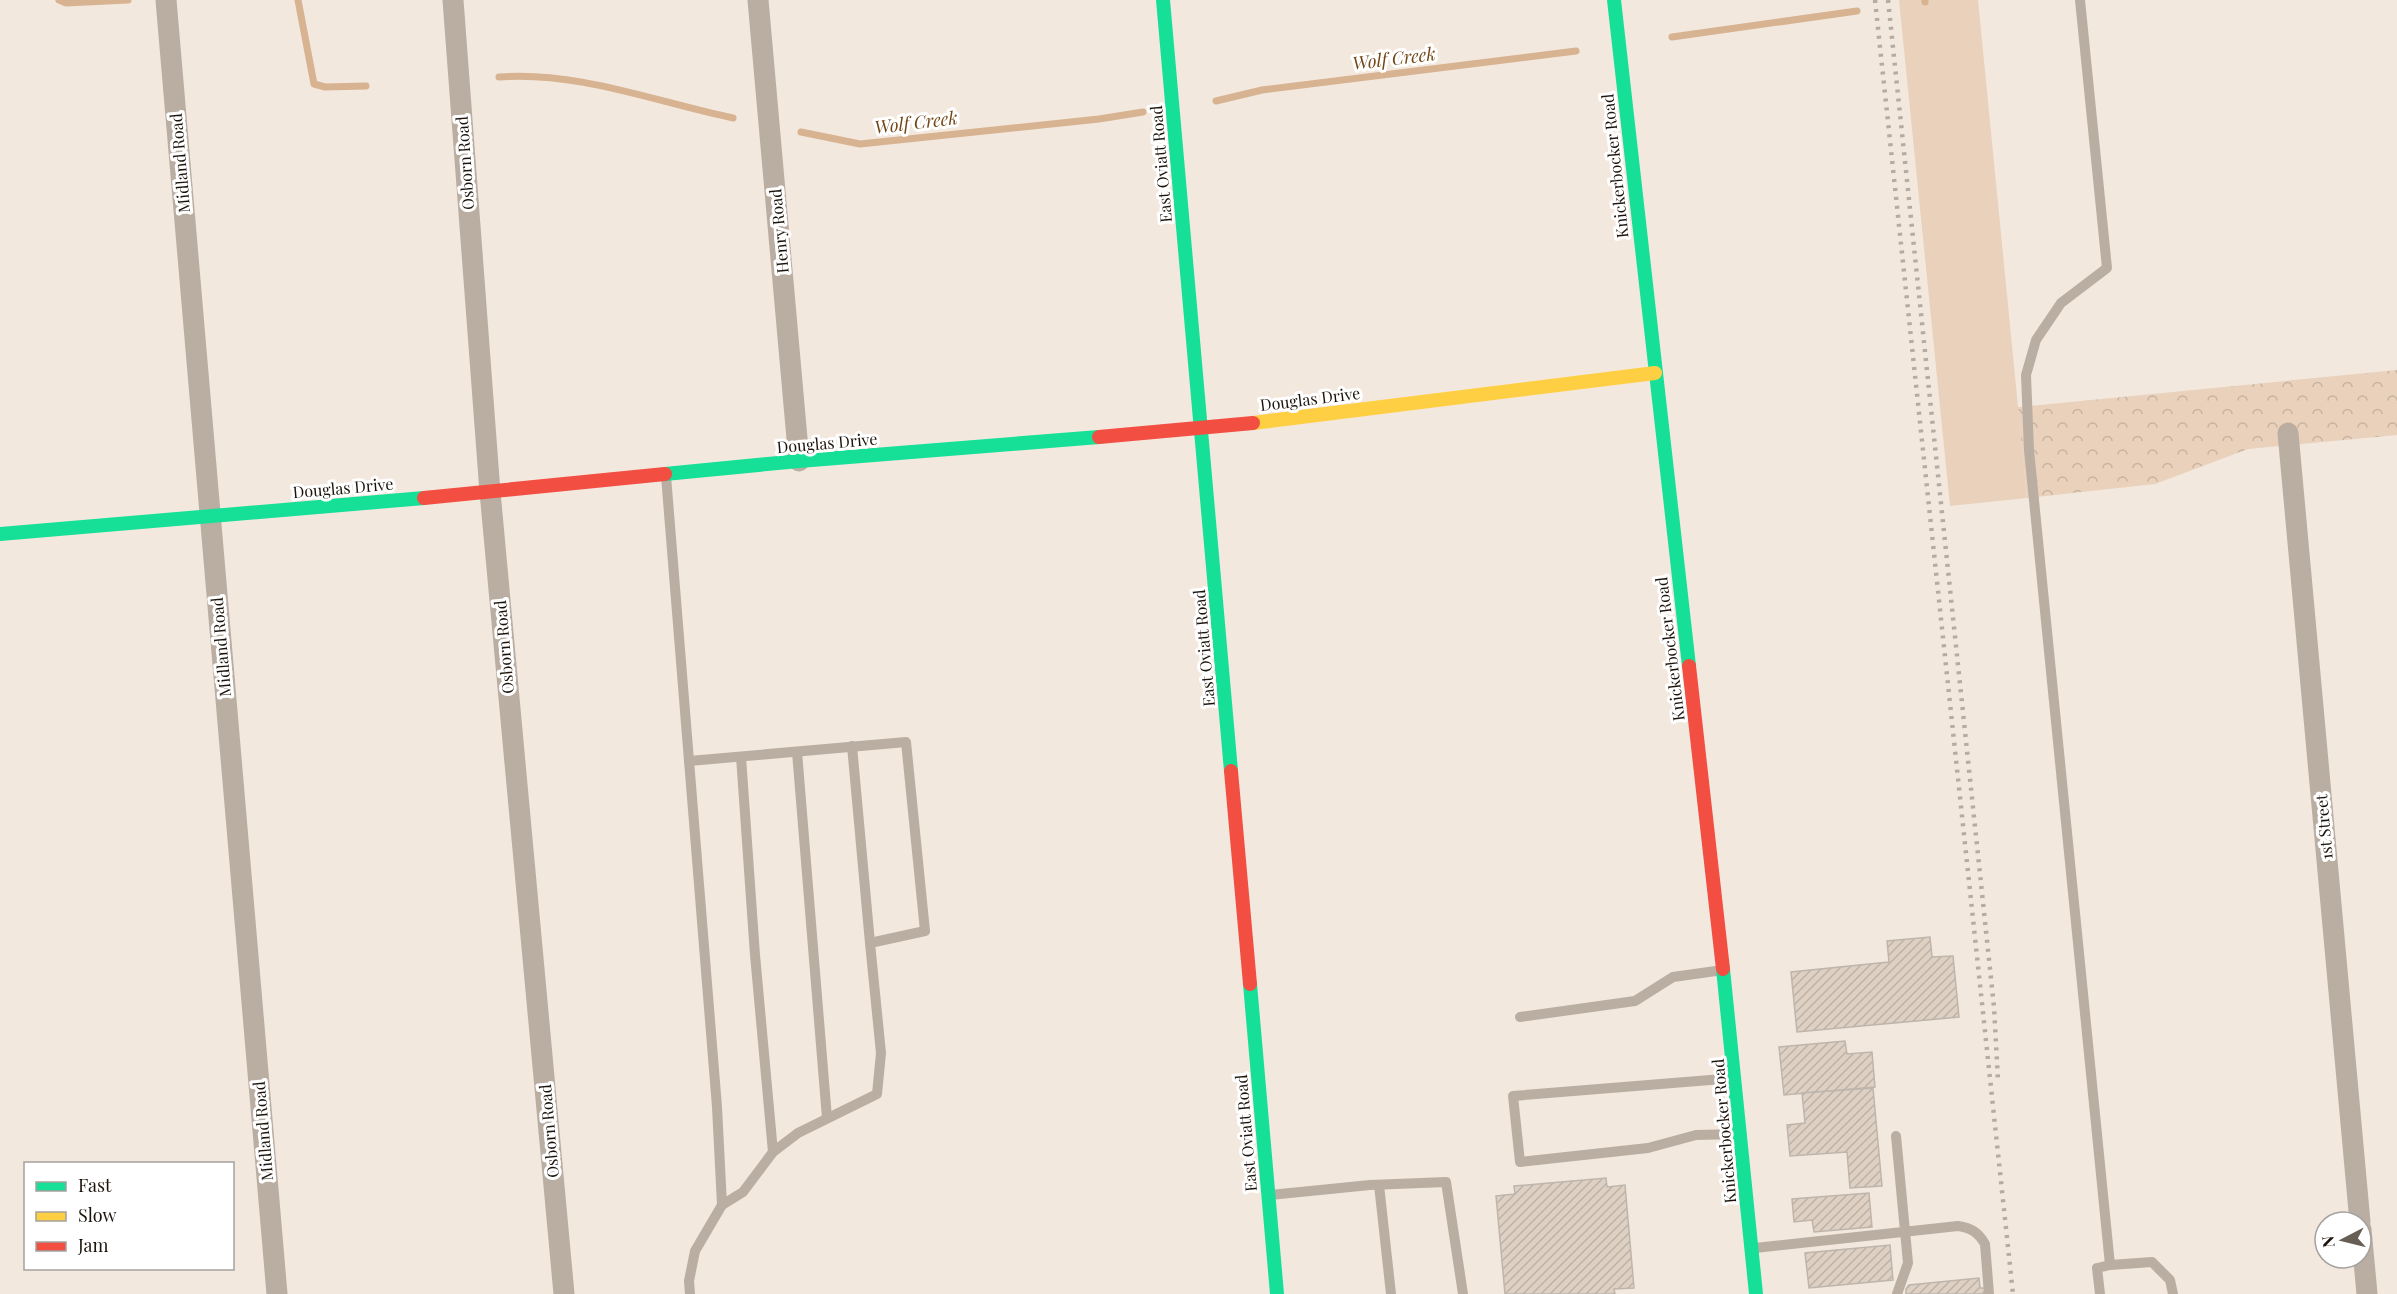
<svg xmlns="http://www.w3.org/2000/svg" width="2397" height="1294" font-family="'Playfair Display',serif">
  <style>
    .grass { fill: #e9d1bc }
    .forest { fill: url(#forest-crowns) }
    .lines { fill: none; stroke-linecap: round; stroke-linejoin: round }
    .stream { stroke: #d7b392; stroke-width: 7 }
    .building { fill: url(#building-hatch); stroke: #beb5ac; stroke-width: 1.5 }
    .lane { stroke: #baaea2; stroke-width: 10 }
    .street { stroke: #baaea2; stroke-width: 21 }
    .fast { stroke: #16e098; stroke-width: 14 }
    .slow { stroke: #ffcf43; stroke-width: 14 }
    .jam { stroke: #f24e42; stroke-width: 14 }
    .rail { stroke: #b4aba2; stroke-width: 4.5; stroke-dasharray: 3 6; stroke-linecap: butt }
    .labels { text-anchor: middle; stroke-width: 6; stroke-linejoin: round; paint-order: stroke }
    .street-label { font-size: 16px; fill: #1c140c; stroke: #fff }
    .water-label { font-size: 18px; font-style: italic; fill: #724514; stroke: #fff }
  </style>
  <defs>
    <pattern id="forest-crowns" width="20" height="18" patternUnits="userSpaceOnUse" patternTransform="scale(1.5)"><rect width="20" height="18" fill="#e9d1bc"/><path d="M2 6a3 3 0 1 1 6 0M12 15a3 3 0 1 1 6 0" fill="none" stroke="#c7b3a0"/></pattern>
    <pattern id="building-hatch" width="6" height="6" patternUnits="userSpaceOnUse" patternTransform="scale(1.5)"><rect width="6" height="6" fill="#ded0c3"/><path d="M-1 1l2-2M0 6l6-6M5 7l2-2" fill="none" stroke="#beb2a6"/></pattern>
  </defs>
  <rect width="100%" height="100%" fill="#f3e8de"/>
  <path class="grass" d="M1899,0H1978L2027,498L1950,506Z"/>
  <path class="forest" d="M2397,370V435L2248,449L2155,484L2027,498L2018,407Z"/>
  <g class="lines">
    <g class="stream">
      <path d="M59,0L66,3L128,0"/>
      <path d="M298,0L314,84L325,87L366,86"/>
      <path d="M1925,2V0"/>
      <path d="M1672,37L1857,11"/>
      <path d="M499,77C578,71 656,102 733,118"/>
      <path d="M1216,101L1262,90L1576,51"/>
      <path d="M801,132L860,144L1099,119L1143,112"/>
    </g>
  </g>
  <g class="building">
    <path d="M1930,937L1932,957L1953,956L1959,1017L1797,1032L1791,972L1889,962L1887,941Z"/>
    <path d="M1845,1041L1847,1054L1872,1052L1875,1087L1784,1095L1779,1047Z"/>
    <path d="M1873,1088L1882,1186L1850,1188L1847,1152L1790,1156L1787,1125L1805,1123L1802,1093Z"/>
    <path d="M1606,1178L1607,1187L1625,1185L1634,1288L1614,1289L1615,1294H1505L1496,1196L1515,1194L1514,1186Z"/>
    <path d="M1869,1193L1872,1227L1814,1232L1812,1220L1794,1222L1792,1199Z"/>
    <path d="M1890,1245L1893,1280L1809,1288L1805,1253Z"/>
    <path d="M1979,1278L1980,1288H1986L1987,1294H1906V1289L1909,1285Z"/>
  </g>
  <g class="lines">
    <g class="lane">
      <path d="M2080,0L2107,268L2061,303L2036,340L2026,375L2029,450L2110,1265L2097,1268L2100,1294"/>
      <path d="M666,476L717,1107L722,1205L695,1251L689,1281L690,1294"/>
      <path d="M852,746L870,943"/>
      <path d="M797,752L827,1118"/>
      <path d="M741,757L755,955L773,1152"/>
      <path d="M689,761L906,742L925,931L870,943L881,1053L877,1094L798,1133L773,1152L743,1192L722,1205"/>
      <path d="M1520,1017L1635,1001L1673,977L1723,970"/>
      <path d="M1735,1078L1513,1096L1520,1162L1648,1148L1696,1135L1738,1134"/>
      <path d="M1896,1136L1908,1263L1897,1294"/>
      <path d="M1379,1185L1391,1294"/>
      <path d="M1270,1195L1370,1185L1446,1182L1463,1294"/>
      <path d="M1755,1248L1958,1226C1971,1228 1978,1232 1985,1244L1989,1294"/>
      <path d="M2110,1265L2152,1262L2170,1280L2173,1294"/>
    </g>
    <g class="street">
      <path d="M166,0L277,1294"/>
      <path d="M453,0L490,492L564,1294"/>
      <path d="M758,0L799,461"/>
      <path d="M2288,433L2360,1222"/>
      <path d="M2361,1229L2367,1294"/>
    </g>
    <g class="fast">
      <path d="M1163,0L1231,771"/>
      <path d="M1614,0L1689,666"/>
      <path d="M665,474L799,461L1099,437"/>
      <path d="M0,534L424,498"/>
      <path d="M1723,969L1756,1294"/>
      <path d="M1250,984L1277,1294"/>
    </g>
    <path class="slow" d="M1253,423L1655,373"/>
    <g class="jam">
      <path d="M1099,437L1253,423"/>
      <path d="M424,498L665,474"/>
      <path d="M1689,666L1723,969"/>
      <path d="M1231,771L1250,984"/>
    </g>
    <g class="rail">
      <path d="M1875,0L2013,1294"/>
      <path d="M1888,0L1994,1007L1998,1080"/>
    </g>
  </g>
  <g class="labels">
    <g class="street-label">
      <text transform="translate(180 163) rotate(-95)" y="6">Midland Road</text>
      <text transform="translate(465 163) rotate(-94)" y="6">Osborn Road</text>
      <text transform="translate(1161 164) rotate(-95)" y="6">East Oviatt Road</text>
      <text transform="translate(1615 166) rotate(-96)" y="6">Knickerbocker Road</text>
      <text transform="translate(779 231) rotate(-95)" y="6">Henry Road</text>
      <text transform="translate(1310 399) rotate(-7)" y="6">Douglas Drive</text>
      <text transform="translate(827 443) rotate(-5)" y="6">Douglas Drive</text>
      <text transform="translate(343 488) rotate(-5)" y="6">Douglas Drive</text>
      <text transform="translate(221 647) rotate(-95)" y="6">Midland Road</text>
      <text transform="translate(504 647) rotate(-95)" y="6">Osborn Road</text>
      <text transform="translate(1204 648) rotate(-95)" y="6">East Oviatt Road</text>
      <text transform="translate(1670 649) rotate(-97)" y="6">Knickerbocker Road</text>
      <text transform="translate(2324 827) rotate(-95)" y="6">1st Street</text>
      <text transform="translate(263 1131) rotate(-95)" y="6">Midland Road</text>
      <text transform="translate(549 1131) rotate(-95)" y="6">Osborn Road</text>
      <text transform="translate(1724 1131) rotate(-95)" y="6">Knickerbocker Road</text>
      <text transform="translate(1246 1133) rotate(-95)" y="6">East Oviatt Road</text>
    </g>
    <g class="water-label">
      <text transform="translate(1394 59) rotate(-7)" y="6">Wolf Creek</text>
      <text transform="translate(916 123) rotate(-7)" y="6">Wolf Creek</text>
    </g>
  </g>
  <rect x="24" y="1162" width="210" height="108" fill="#ffffff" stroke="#a4a19e" stroke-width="1.5"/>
  <rect x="36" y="1182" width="30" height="9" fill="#16e098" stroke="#a4a19e" stroke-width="1.5"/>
  <text x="78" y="1192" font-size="18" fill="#1c140c">Fast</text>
  <rect x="36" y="1212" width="30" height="9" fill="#ffcf43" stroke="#a4a19e" stroke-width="1.5"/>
  <text x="78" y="1222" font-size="18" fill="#1c140c">Slow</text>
  <rect x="36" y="1242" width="30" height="9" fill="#f24e42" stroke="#a4a19e" stroke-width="1.5"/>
  <text x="78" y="1252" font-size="18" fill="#1c140c">Jam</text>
  <g transform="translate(2343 1240) rotate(263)"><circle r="28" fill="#ffffff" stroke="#a4a19e" stroke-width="1.5"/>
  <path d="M0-4.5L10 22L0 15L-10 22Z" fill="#675e56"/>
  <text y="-9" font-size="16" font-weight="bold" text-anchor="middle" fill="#1c140c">N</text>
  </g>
</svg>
